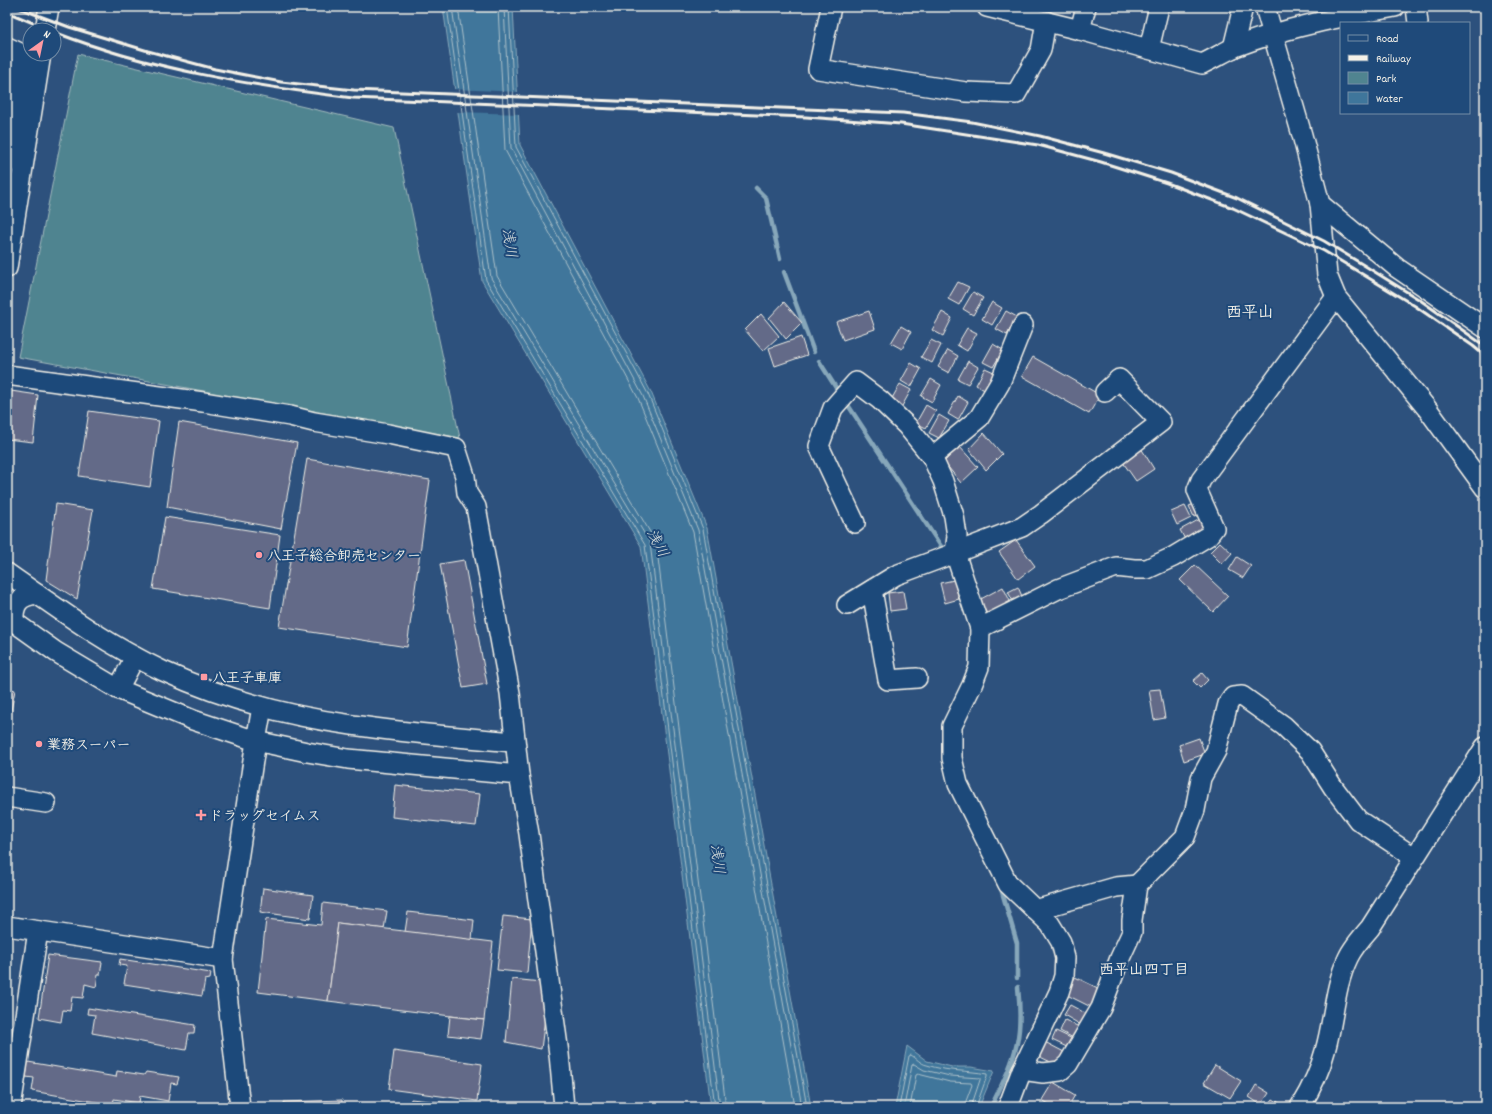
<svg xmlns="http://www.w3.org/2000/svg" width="1492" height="1114" font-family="Dekko,'Klee One',sans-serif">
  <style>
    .green { fill: #508490; stroke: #a2babc }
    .water { fill: #3f769b; stroke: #87a7ba }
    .pier { fill: #2d517d }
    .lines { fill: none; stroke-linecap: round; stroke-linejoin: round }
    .shore { stroke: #acc0c9; stroke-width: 1 }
    .stream { stroke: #87a7ba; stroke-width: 4.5 }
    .building { fill: #646b88; stroke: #f4f1e8 }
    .minor-casing { stroke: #f4f1e8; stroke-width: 22 }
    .minor { stroke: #1f4a7a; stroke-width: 19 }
    .rail { stroke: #f4f1e8; stroke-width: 3 }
    .poi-dot { fill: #ff9aa2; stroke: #1f4a7a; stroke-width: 1.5 }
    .labels { text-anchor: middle; stroke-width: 4; stroke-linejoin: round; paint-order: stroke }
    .poi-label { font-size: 14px; font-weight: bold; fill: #f4f1e8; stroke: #1f4a7a; text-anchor: start }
    .water-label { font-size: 15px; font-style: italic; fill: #d9dfdc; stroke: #1f4a7a }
    .neighbourhood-label { font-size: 15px; font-weight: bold; fill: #f4f1e8; stroke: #1f4a7a }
    .quarter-label { font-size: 16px; font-weight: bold; fill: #f4f1e8; stroke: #1f4a7a }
  </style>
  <rect width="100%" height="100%" fill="#2d517d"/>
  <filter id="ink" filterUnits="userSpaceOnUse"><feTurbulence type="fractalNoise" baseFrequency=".025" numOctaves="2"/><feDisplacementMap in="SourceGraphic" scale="8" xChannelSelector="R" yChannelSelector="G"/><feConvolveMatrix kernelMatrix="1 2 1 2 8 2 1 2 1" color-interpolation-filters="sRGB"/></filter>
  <g filter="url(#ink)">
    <path class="green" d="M78,54L394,128L460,438L18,357Z"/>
    <g class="water">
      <path d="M443,7H513L520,145L651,392L707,528L811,1107H711L641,546L482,281Z"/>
      <path d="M907,1046L927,1061L952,1067H971L994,1071L979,1107H895Z"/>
    </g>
    <path class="pier" d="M453,89L519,92L520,114L456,112Z"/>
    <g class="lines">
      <g class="shore">
        <path d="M447,7L486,280L645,545L715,1107"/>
        <path d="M452,7L491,278L650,543L720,1107"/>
        <path d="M458,7L497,276L656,542L726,1107"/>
        <path d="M498,7L505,150L638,398L693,532L795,1107"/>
        <path d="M504,7L511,148L643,396L698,530L802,1107"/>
        <path d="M509,7L516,147L648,394L703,529L807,1107"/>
        <path d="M899,1107L909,1056L911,1055C916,1058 921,1064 927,1065C947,1072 967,1070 987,1074V1076L976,1107"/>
        <path d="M904,1107L912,1065L914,1064L924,1070L950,1076L980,1078V1080L971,1107"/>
        <path d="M910,1107L916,1075L918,1074L950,1082L971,1083L972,1085L966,1101L965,1107"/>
      </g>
      <g class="stream">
        <path d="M756,188L766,198L780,259"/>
        <path d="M784,272L814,352"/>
        <path d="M819,361L838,391"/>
        <path d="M848,405L944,551"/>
        <path d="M1000,885L1017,943V978"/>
        <path d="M991,1107C1001,1086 1012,1066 1017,1043C1021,1025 1020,1006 1018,987"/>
      </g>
    </g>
    <g class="building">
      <path d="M958,282L969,287L959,305L948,299Z"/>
      <path d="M973,292L983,298L973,315L963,309Z"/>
      <path d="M784,302L802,323L786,339L769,318Z"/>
      <path d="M992,302L1002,308L992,325L982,319Z"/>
      <path d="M869,311L875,329L843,340L836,322Z"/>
      <path d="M1006,311L1017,317L1007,335L996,329Z"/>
      <path d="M942,312L952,318L943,336L932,330Z"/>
      <path d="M761,314L779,336L763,351L745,330Z"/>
      <path d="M901,326L911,332L902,349L891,343Z"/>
      <path d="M967,328L977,333L967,351L957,345Z"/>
      <path d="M801,337L807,355L775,366L769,348Z"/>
      <path d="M931,340L941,345L932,363L921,357Z"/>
      <path d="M993,344L1003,350L993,367L983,362Z"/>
      <path d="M948,350L958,356L949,373L938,367Z"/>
      <path d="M1033,357L1100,395L1089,414L1022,376Z"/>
      <path d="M968,361L978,367L968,384L958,379Z"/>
      <path d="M911,363L921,369L911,387L901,381Z"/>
      <path d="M985,368L996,373L986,391L976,385Z"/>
      <path d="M931,379L941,385L932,402L921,396Z"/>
      <path d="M900,384L911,390L901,408L890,402Z"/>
      <path d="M11,391L38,395L33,442L7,439Z"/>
      <path d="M958,396L968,402L958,420L948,414Z"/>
      <path d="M926,405L936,411L926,428L916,423Z"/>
      <path d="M89,411L159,421L150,487L79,476Z"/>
      <path d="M939,415L949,421L939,438L929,433Z"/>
      <path d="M179,422L297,443L281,529L167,507Z"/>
      <path d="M984,433L1002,454L986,470L969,449Z"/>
      <path d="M959,446L978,467L961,483L944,462Z"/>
      <path d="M1141,448L1154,469L1136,481L1122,461Z"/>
      <path d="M307,459L430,480L407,647L279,627Z"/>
      <path d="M1197,503L1202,514L1194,517L1189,506Z"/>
      <path d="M56,504L93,510L77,599L46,580Z"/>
      <path d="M1185,506L1191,518L1177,525L1171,512Z"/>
      <path d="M165,517L280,535L270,608L153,589Z"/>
      <path d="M1200,519L1207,532L1187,543L1180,530Z"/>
      <path d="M1016,540L1035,566L1018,579L999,552Z"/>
      <path d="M1220,542L1232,553L1222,564L1210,552Z"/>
      <path d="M1237,557L1251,566L1243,578L1229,570Z"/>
      <path d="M464,560L487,684L463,688L440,564Z"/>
      <path d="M1195,565L1228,596L1213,612L1180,580Z"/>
      <path d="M954,580L959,599L945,603L940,583Z"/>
      <path d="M1003,587L1012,605L989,617L979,600Z"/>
      <path d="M1018,587L1024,601L1015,605L1008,592Z"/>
      <path d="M903,591L906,609L890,611L888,593Z"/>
      <path d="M1202,673L1208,680L1200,688L1193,681Z"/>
      <path d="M7,688L15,690L10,716L7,715Z"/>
      <path d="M1160,689L1165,718L1154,720L1149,690Z"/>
      <path d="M1199,738L1205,754L1184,761L1179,745Z"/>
      <path d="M395,785L480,794L476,826L392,817Z"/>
      <path d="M263,888L313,895L310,919L260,912Z"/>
      <path d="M323,903L387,911L384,929L338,923L328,1001L258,992L266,919L321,925Z"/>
      <path d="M408,912L474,920L472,940L405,932Z"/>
      <path d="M503,916L532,919L527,973L497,970Z"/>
      <path d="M338,923L493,942L484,1020L328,1001Z"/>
      <path d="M48,955L102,962L100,975H98L96,987L85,984L83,998L72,997L70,1011L63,1010L61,1022L39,1018Z"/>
      <path d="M120,959L211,973L210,979L205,980L202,996L124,984L127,966L119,965Z"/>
      <path d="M1075,977L1104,991L1095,1009L1067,995Z"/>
      <path d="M512,979L541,982L546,1010L541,1049L506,1042Z"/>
      <path d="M1070,1005L1087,1014L1081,1025L1064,1015Z"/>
      <path d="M88,1008L195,1025L194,1033H189L186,1050L92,1033L95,1015L87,1014Z"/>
      <path d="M450,1016L484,1020L481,1039L448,1035Z"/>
      <path d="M1065,1020L1083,1029L1077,1040L1060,1031Z"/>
      <path d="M1056,1031L1077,1041L1073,1050L1052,1040Z"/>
      <path d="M1043,1041L1064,1052L1057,1065L1036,1055Z"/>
      <path d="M394,1051L482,1064L477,1101L389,1089Z"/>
      <path d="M28,1062L116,1077L117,1071L144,1075L146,1072L179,1077L177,1084L171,1083L168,1101L140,1096L139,1103L114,1099L113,1105L32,1091L34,1078L26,1077Z"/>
      <path d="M1215,1065L1241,1081L1230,1098L1204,1083Z"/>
      <path d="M1053,1082L1075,1095L1068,1107H1054L1042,1100Z"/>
      <path d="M1256,1085L1269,1093L1261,1105L1249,1097Z"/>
      <path d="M411,1099L474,1106V1107H410Z"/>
      <path d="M1273,1099L1286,1107H1267Z"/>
      <path d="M342,1100V1107H285L284,1102Z"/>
    </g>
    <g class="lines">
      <defs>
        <g id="minor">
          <path d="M831,7L818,69L966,92L1016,94L1041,50L1046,21"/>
          <path d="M987,7L1080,30L1202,64C1213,59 1224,52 1235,47C1287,27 1341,17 1395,7"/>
          <path d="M1265,7L1302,135L1320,204L1397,268L1485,328"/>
          <path d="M1416,7L1418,23"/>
          <path d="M45,30L49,7"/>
          <path d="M1080,30L1086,7"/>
          <path d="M7,47L20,53L22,61L7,163"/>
          <path d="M1233,48L1243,7"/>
          <path d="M1149,49L1159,7"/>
          <path d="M1320,204L1327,275L1336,297L1429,411L1485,488"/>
          <path d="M7,268L41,54"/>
          <path d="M7,375L203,402L290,416L314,422L388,434L456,448L465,476L467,493L476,507L510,693L519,775L529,834L559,1054L564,1107"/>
          <path d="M932,457L979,418L1000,383L1023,325"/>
          <path d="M855,523L819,446L833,408L856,382L880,400L907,426L932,457L943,481L954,516L957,536L955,553L980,628L979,667L972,685L952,726V758L958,784L1008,884L1050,924L1061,942L1065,958L1064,976L1059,992L1022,1070L1008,1107"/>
          <path d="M7,573C58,609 107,645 163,671C222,698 288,716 352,725C405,733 460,737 514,742"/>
          <path d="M872,590L888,680L917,678"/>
          <path d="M847,605L896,575L955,553L1022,527L1041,514L1161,422L1119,379L1105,392"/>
          <path d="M7,617L56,652L118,689L193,720L256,741L307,752L348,759L519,775"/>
          <path d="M14,622C13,604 19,596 37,594"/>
          <path d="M980,628L1058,589L1116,567L1134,569H1147L1173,557L1208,536L1214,528L1197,490L1201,480L1336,297"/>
          <path d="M118,689L135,657"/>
          <path d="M7,797L46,803"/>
          <path d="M1035,910L1116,887L1137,885"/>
          <path d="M7,926L223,959"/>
          <path d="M1022,1070L1043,1073L1060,1071L1068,1064L1101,1008L1120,958L1132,932V920L1137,885L1185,837L1195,810L1201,778L1216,751L1228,704L1233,697L1242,696L1284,726L1310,751L1333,787L1358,820L1414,857"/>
          <path d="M11,1107L38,931"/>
          <path d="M240,1107L223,959L256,741L262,707"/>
          <path d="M1300,1107C1311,1089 1320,1071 1325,1051C1334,1021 1334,987 1348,958C1353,947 1362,937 1370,928L1485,747"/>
        </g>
      </defs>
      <use href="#minor" class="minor-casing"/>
      <use href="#minor" class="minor"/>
      <g class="rail">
        <path d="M16,7L69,27L148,51L215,69L281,82L354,90L903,113L972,122L1040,136L1104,153L1171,173L1237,198L1324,241L1362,264L1420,300L1485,346"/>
        <path d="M7,12L50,30"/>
        <path d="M54,32C149,69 252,86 353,98L806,117L901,124L1038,145L1101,162L1167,183L1233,208L1324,251L1415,306L1473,346L1485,356"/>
      </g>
    </g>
  </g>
  <g class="poi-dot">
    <circle cx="259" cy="555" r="4"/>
    <rect x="200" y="673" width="8" height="8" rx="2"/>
    <circle cx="39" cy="744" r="4"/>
    <path d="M199 809h4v4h4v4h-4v4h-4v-4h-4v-4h4z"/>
  </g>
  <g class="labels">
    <g class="poi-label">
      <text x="267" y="560">八王子総合卸売センター</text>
      <text x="212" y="682">八王子車庫</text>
      <text x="47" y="749">業務スーパー</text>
      <text x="209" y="820">ドラッグセイムス</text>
    </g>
    <g class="water-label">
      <text transform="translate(510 243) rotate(81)" y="5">浅川</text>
      <text transform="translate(658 543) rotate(62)" y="5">浅川</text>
      <text transform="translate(718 859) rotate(82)" y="5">浅川</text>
    </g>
    <g class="neighbourhood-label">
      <text x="1144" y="974">西平山四丁目</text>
    </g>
    <g class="quarter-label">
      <text x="1250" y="317">西平山</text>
    </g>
  </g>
  <rect width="1492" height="1114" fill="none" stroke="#1f4a7a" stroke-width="24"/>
  <rect x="12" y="12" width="1468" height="1090" fill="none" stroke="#f4f1e8" stroke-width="1.5" filter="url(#ink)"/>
  <rect x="1340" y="22" width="130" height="92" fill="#1f4a7a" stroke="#748da6"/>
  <rect x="1348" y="35" width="20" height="6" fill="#1f4a7a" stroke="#748da6"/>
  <text x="1376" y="42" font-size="12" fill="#f4f1e8">Road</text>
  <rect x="1348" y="55" width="20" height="6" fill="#f4f1e8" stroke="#748da6"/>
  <text x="1376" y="62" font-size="12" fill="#f4f1e8">Railway</text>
  <rect x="1348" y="72" width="20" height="12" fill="#508490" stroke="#748da6"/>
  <text x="1376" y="82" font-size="12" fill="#f4f1e8">Park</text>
  <rect x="1348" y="92" width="20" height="12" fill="#3f769b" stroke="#748da6"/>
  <text x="1376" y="102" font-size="12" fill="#f4f1e8">Water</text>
  <g transform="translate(42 42) rotate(33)"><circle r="19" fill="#1f4a7a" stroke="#748da6"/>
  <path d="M0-3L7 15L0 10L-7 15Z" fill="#ff9aa2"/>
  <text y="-6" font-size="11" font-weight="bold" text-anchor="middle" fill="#f4f1e8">N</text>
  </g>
</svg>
